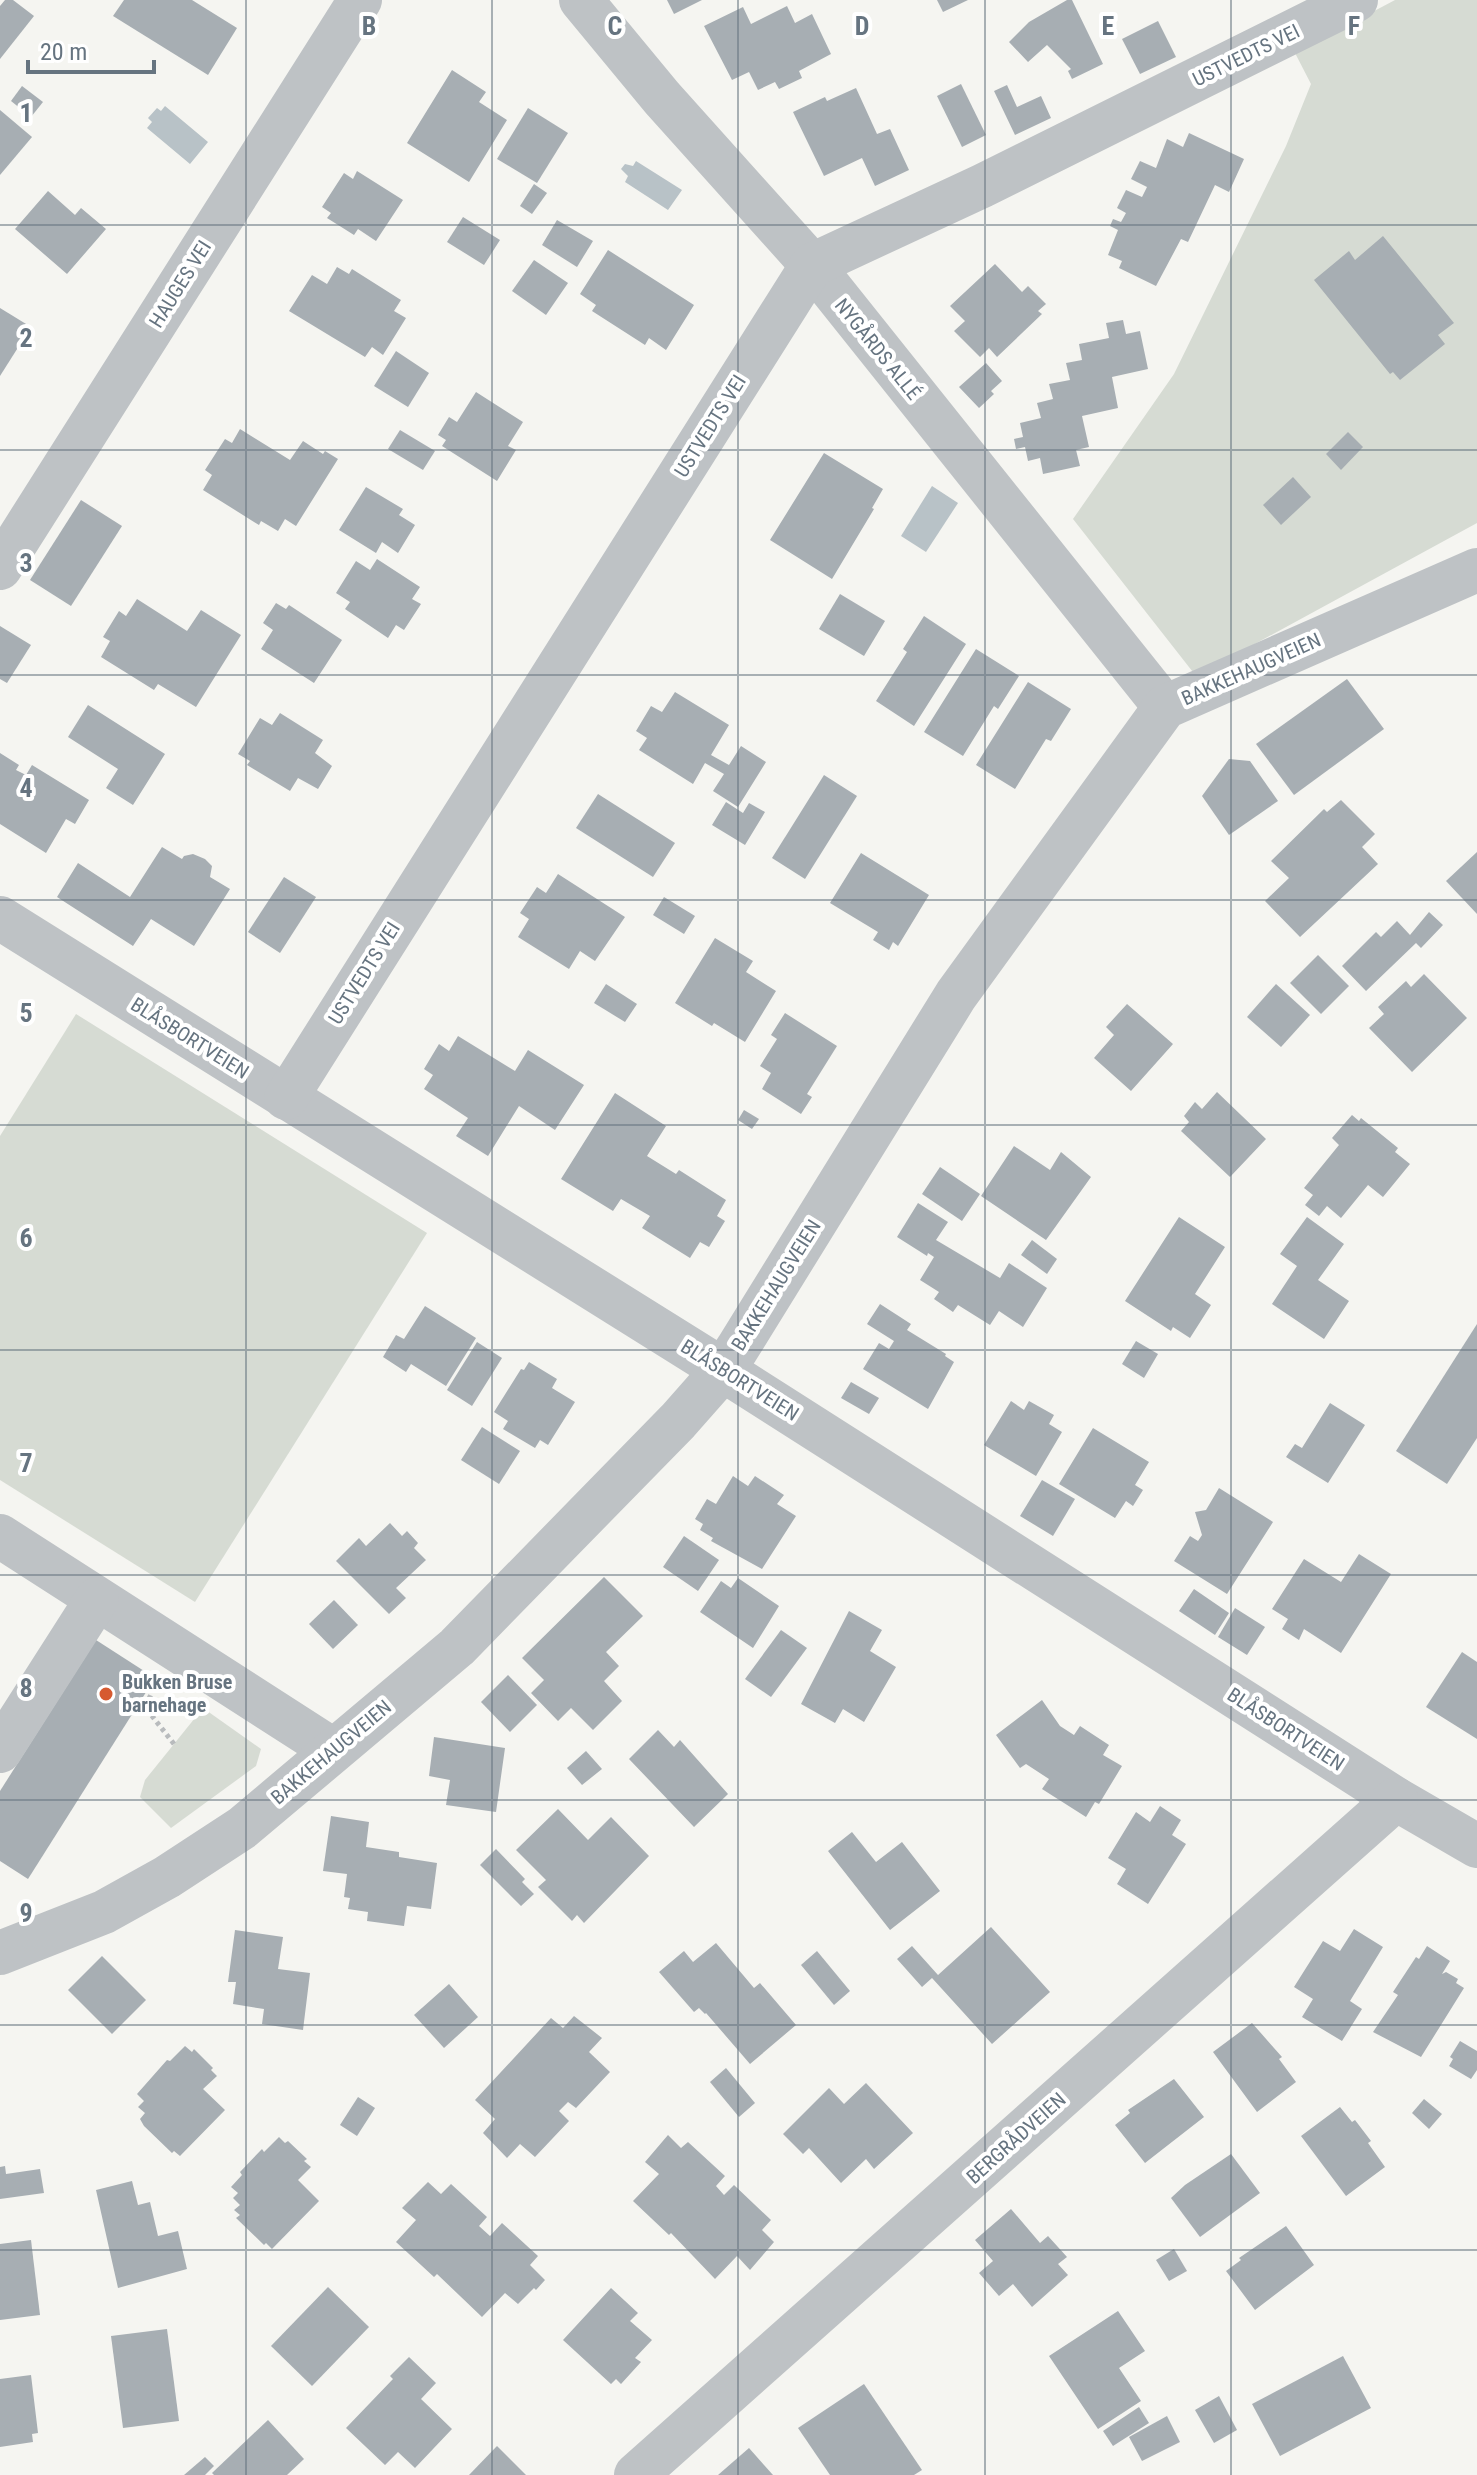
<svg xmlns="http://www.w3.org/2000/svg" width="1477" height="2475" font-family="'Roboto Condensed',sans-serif">
  <style>
    .green { fill: #d6dbd3 }
    .water { fill: #b8c2c7 }
    .building { fill: #a7aeb3 }
    .lines { fill: none; stroke-linecap: round; stroke-linejoin: round }
    .path { stroke: #b8bbbd; stroke-width: 5; stroke-dasharray: 4 4; stroke-linecap: butt }
    .minor { stroke: #bec2c5; stroke-width: 44 }
    .grid { fill: none; stroke: #667480; stroke-width: 2; stroke-opacity: 0.55 }
    .poi-dot { fill: #d65a30; stroke: #fff; stroke-width: 3 }
    .labels { text-anchor: middle; stroke-width: 8; stroke-linejoin: round; paint-order: stroke }
    .street-label { font-size: 20px; fill: #667480; stroke: #fff }
    .poi-label { font-size: 20px; font-weight: bold; fill: #667480; stroke: #fff; text-anchor: start }
    .grid-label { font-size: 26px; text-anchor: middle; font-weight: bold; fill: #667480; stroke: #fff; stroke-width: 8; stroke-linejoin: round; paint-order: stroke }
  </style>
  <rect width="100%" height="100%" fill="#f5f5f1"/>
  <g class="green">
    <path d="M1395,0H1477V523L1196,676L1073,519L1174,374L1286,146L1311,84L1295,53Z"/>
    <path d="M76,1014L427,1233L195,1602L0,1480V1136Z"/>
    <path d="M203,1708L261,1749L256,1766L171,1828L140,1797L145,1780Z"/>
  </g>
  <g class="water">
    <path d="M165,106L208,142L190,164L147,128L152,122L148,118L157,108L161,111Z"/>
    <path d="M636,161L682,190L668,210L625,182L628,176L621,169L625,164L633,166Z"/>
    <path d="M932,486L958,503L926,552L901,536Z"/>
  </g>
  <g class="building">
    <path d="M5,0H13L34,16L0,59V6Z"/>
    <path d="M124,0H192L237,28L208,75L113,16Z"/>
    <path d="M667,0H702L674,14Z"/>
    <path d="M937,0H968L943,12Z"/>
    <path d="M1067,0H1072L1103,64L1072,79L1068,71L1071,69L1047,45L1028,62L1009,42L1029,22Z"/>
    <path d="M787,6L795,23L812,14L831,54L799,71L802,78L779,89L775,82L758,90L749,72L732,80L704,26L743,7L751,24Z"/>
    <path d="M1158,21L1176,57L1140,74L1122,39Z"/>
    <path d="M452,70L486,92L479,102L507,120L469,182L407,143Z"/>
    <path d="M961,84L986,135L962,147L937,96Z"/>
    <path d="M1007,85L1017,107L1041,96L1051,118L1015,135L994,91Z"/>
    <path d="M22,86L43,102L31,117L11,101Z"/>
    <path d="M856,88L877,134L890,129L909,170L875,186L862,158L824,176L793,112L825,97L827,101Z"/>
    <path d="M528,108L568,133L537,183L497,159Z"/>
    <path d="M0,110L32,137L0,175Z"/>
    <path d="M1189,133L1244,159L1229,192L1215,185L1188,242L1181,239L1156,286L1119,268L1122,261L1108,255L1118,230L1110,226L1113,219L1121,222L1126,213L1117,208L1126,190L1142,197L1147,187L1131,179L1140,161L1156,168L1167,139L1183,147Z"/>
    <path d="M357,171L403,200L376,241L358,229L354,235L327,218L331,213L322,207L344,173L353,179Z"/>
    <path d="M534,184L547,193L532,214L520,206Z"/>
    <path d="M48,191L75,215L81,208L106,229L67,274L15,229Z"/>
    <path d="M463,217L500,240L484,265L447,242Z"/>
    <path d="M557,220L593,241L577,267L542,245Z"/>
    <path d="M1383,236L1454,323L1438,335L1445,344L1400,380L1393,372L1390,374L1314,280L1349,251L1355,260Z"/>
    <path d="M608,250L694,305L666,350L649,338L645,345L592,311L596,305L580,294Z"/>
    <path d="M534,260L568,283L546,315L512,291Z"/>
    <path d="M995,264L1022,292L1028,286L1046,304L1038,311L1042,314L997,357L989,348L980,357L954,331L965,321L950,306Z"/>
    <path d="M337,267L349,274L352,269L401,300L394,311L406,318L383,355L372,347L365,357L289,311L312,275L327,284Z"/>
    <path d="M0,308L31,327L0,376Z"/>
    <path d="M1123,320L1126,334L1140,331L1148,369L1112,377L1118,408L1082,416L1089,447L1076,450L1080,466L1043,474L1040,458L1028,461L1025,447L1016,449L1014,439L1023,437L1020,423L1041,418L1037,403L1053,399L1049,384L1070,380L1066,363L1082,360L1079,344L1109,338L1106,323Z"/>
    <path d="M396,351L429,373L408,407L374,386Z"/>
    <path d="M986,363L1002,381L991,391L994,394L979,408L959,387Z"/>
    <path d="M476,392L523,422L508,446L516,450L497,481L442,446L446,440L438,435L449,417L457,422Z"/>
    <path d="M240,429L290,460L303,441L323,454L325,451L338,459L296,526L285,519L278,531L261,521L259,525L203,490L212,475L205,470L225,439L232,443Z"/>
    <path d="M400,430L435,451L423,470L388,449Z"/>
    <path d="M1348,432L1363,447L1341,470L1326,454Z"/>
    <path d="M824,453L883,489L872,508L874,509L832,579L770,540Z"/>
    <path d="M1293,477L1311,497L1281,525L1263,505Z"/>
    <path d="M366,487L403,509L399,515L415,525L398,553L382,542L376,553L339,530Z"/>
    <path d="M81,500L122,526L71,606L30,580Z"/>
    <path d="M377,559L420,587L412,599L421,604L404,630L396,625L388,638L345,609L350,602L336,593L356,561L370,570Z"/>
    <path d="M840,594L885,621L864,656L819,629Z"/>
    <path d="M137,599L187,631L201,610L241,635L196,707L158,684L154,690L101,657L110,641L103,637L119,611L126,616Z"/>
    <path d="M276,603L286,609L289,605L342,640L314,683L261,649L273,630L263,623Z"/>
    <path d="M924,616L966,644L914,726L876,701L907,652L903,649Z"/>
    <path d="M0,626L31,645L7,683L0,679Z"/>
    <path d="M976,649L1019,676L998,709L994,706L963,756L924,732Z"/>
    <path d="M1347,679L1384,729L1294,795L1256,744Z"/>
    <path d="M1028,682L1071,709L1051,741L1046,739L1015,789L976,765Z"/>
    <path d="M675,692L729,725L711,755L729,765L741,746L766,762L738,807L713,791L724,774L705,763L693,784L639,750L647,738L636,731L651,706L662,712Z"/>
    <path d="M88,705L165,754L133,805L106,788L118,769L68,737Z"/>
    <path d="M280,713L323,740L315,753L332,766L318,789L298,778L290,791L247,765L250,761L238,754L260,718L272,725Z"/>
    <path d="M0,753L19,765L16,770L26,775L32,765L89,800L75,824L66,819L46,853L0,824Z"/>
    <path d="M1229,759L1250,761L1278,801L1229,835L1202,796Z"/>
    <path d="M824,775L857,796L805,879L772,858Z"/>
    <path d="M598,794L675,843L653,877L576,828Z"/>
    <path d="M1341,800L1375,834L1362,847L1378,864L1300,937L1265,901L1289,878L1271,861L1324,809L1327,812Z"/>
    <path d="M726,802L743,813L749,803L765,812L745,845L712,825Z"/>
    <path d="M162,847L182,859L184,856L193,854L205,859L212,866L210,877L230,889L194,946L151,919L133,946L57,897L78,863L130,897Z"/>
    <path d="M1477,852V914L1446,881Z"/>
    <path d="M861,853L929,895L898,946L893,942L889,950L873,940L878,932L830,903Z"/>
    <path d="M558,874L625,917L595,961L580,951L569,969L518,937L529,919L520,913L537,887L546,893Z"/>
    <path d="M284,877L316,897L280,953L248,932Z"/>
    <path d="M664,897L695,916L684,934L653,915Z"/>
    <path d="M1429,912L1443,925L1421,948L1416,943L1366,991L1342,966L1376,932L1381,937L1397,921L1410,935Z"/>
    <path d="M715,938L753,961L746,972L776,991L745,1042L714,1023L712,1026L675,1003Z"/>
    <path d="M1318,955L1349,986L1321,1014L1290,983Z"/>
    <path d="M1424,974L1467,1018L1412,1072L1369,1028L1384,1014L1378,1007L1406,981L1411,987Z"/>
    <path d="M606,984L637,1004L625,1022L594,1003Z"/>
    <path d="M1276,984L1310,1015L1281,1047L1247,1017Z"/>
    <path d="M1127,1004L1173,1044L1131,1091L1094,1058L1114,1035L1106,1027Z"/>
    <path d="M785,1013L837,1046L807,1094L812,1097L801,1114L762,1089L771,1073L760,1066L777,1039L771,1035Z"/>
    <path d="M458,1036L515,1071L528,1050L584,1085L555,1130L519,1106L488,1156L456,1136L468,1118L424,1089L433,1075L424,1069L439,1044L449,1051Z"/>
    <path d="M1217,1092L1266,1139L1230,1177L1181,1131L1189,1122L1184,1116L1195,1102L1202,1109Z"/>
    <path d="M615,1093L666,1126L647,1156L676,1174L679,1170L726,1200L717,1216L725,1221L709,1247L700,1242L690,1258L642,1228L650,1216L621,1199L613,1211L561,1179Z"/>
    <path d="M744,1110L759,1119L752,1129L738,1120Z"/>
    <path d="M1352,1115L1359,1121L1361,1118L1398,1148L1395,1152L1410,1164L1383,1197L1368,1185L1341,1218L1327,1206L1319,1216L1305,1205L1313,1195L1304,1188L1339,1145L1332,1138Z"/>
    <path d="M1014,1146L1050,1170L1061,1152L1091,1177L1046,1240L981,1196Z"/>
    <path d="M940,1167L980,1194L962,1221L922,1194Z"/>
    <path d="M918,1203L948,1222L936,1240L1000,1278L1009,1263L1047,1288L1023,1327L999,1311L990,1325L958,1305L953,1312L934,1299L939,1292L920,1280L934,1257L928,1253L927,1256L897,1237Z"/>
    <path d="M1179,1217L1225,1247L1195,1294L1211,1305L1190,1338L1173,1327L1171,1331L1125,1301Z"/>
    <path d="M1307,1217L1344,1244L1318,1280L1349,1301L1324,1339L1272,1304L1297,1266L1280,1254Z"/>
    <path d="M1032,1240L1057,1259L1047,1274L1021,1255Z"/>
    <path d="M880,1304L911,1324L907,1330L946,1354L945,1356L954,1362L928,1409L863,1369L879,1343L889,1349L894,1341L867,1324Z"/>
    <path d="M425,1306L476,1338L446,1386L411,1364L406,1372L383,1357L396,1335L404,1339Z"/>
    <path d="M1477,1324V1438L1447,1484L1396,1451Z"/>
    <path d="M1136,1341L1158,1354L1144,1378L1122,1364Z"/>
    <path d="M477,1342L502,1358L472,1406L447,1390Z"/>
    <path d="M529,1362L557,1379L552,1388L575,1402L548,1445L540,1440L535,1448L503,1429L508,1421L494,1412L521,1369L524,1370Z"/>
    <path d="M851,1382L879,1398L869,1414L841,1398Z"/>
    <path d="M1011,1401L1024,1410L1029,1401L1054,1415L1049,1424L1062,1432L1036,1476L984,1445Z"/>
    <path d="M1330,1403L1365,1425L1328,1483L1286,1457L1295,1444L1302,1448Z"/>
    <path d="M482,1427L520,1451L499,1484L461,1460Z"/>
    <path d="M1093,1428L1149,1462L1135,1485L1143,1490L1133,1506L1126,1501L1115,1518L1059,1484Z"/>
    <path d="M733,1476L748,1486L755,1476L784,1495L777,1504L796,1516L762,1569L711,1541L713,1538L700,1530L703,1524L695,1519L707,1499L716,1504Z"/>
    <path d="M1042,1480L1075,1499L1053,1536L1020,1516Z"/>
    <path d="M1219,1488L1273,1522L1227,1594L1174,1561L1190,1536L1198,1541L1202,1535L1195,1512L1206,1510Z"/>
    <path d="M390,1523L402,1536L407,1531L418,1543L414,1548L426,1560L396,1588L406,1598L389,1614L336,1561L359,1538L366,1546Z"/>
    <path d="M684,1536L719,1560L698,1591L663,1567Z"/>
    <path d="M1359,1554L1391,1574L1341,1653L1304,1629L1299,1640L1282,1629L1288,1619L1272,1609L1304,1559L1341,1582Z"/>
    <path d="M604,1577L643,1616L606,1652L619,1666L604,1681L622,1701L593,1730L571,1708L558,1721L531,1693L544,1680L522,1658Z"/>
    <path d="M738,1578L779,1606L753,1648L700,1612L721,1581L731,1588Z"/>
    <path d="M1194,1589L1229,1613L1215,1635L1179,1611Z"/>
    <path d="M334,1600L358,1625L333,1649L309,1624Z"/>
    <path d="M1235,1608L1265,1627L1247,1655L1218,1637Z"/>
    <path d="M849,1611L882,1630L870,1651L896,1667L864,1722L843,1709L835,1723L801,1704Z"/>
    <path d="M781,1630L807,1648L771,1697L745,1679Z"/>
    <path d="M96,1640L155,1678L28,1879L0,1861V1791Z"/>
    <path d="M1462,1652L1477,1662V1739L1426,1707Z"/>
    <path d="M508,1675L537,1705L510,1732L481,1702Z"/>
    <path d="M1042,1700L1060,1726L1074,1735L1080,1726L1109,1745L1103,1755L1122,1766L1099,1804L1095,1802L1086,1817L1042,1789L1049,1779L1026,1764L1020,1768L996,1735Z"/>
    <path d="M658,1730L674,1747L680,1740L728,1794L694,1827L629,1759Z"/>
    <path d="M434,1737L505,1748L496,1812L446,1805L450,1780L429,1776Z"/>
    <path d="M586,1751L602,1769L582,1785L567,1768Z"/>
    <path d="M1160,1806L1181,1820L1172,1835L1186,1844L1148,1904L1117,1884L1126,1869L1108,1858L1136,1812L1150,1822Z"/>
    <path d="M558,1809L588,1840L611,1817L649,1856L584,1923L577,1915L572,1921L538,1887L546,1880L516,1850Z"/>
    <path d="M331,1816L369,1822L366,1847L399,1852V1857L437,1863L431,1909L407,1906L404,1926L367,1921L368,1912L348,1909L350,1898L344,1897L347,1874L323,1871Z"/>
    <path d="M852,1832L876,1862L902,1842L940,1891L890,1930L828,1851Z"/>
    <path d="M496,1849L525,1879L522,1882L534,1894L521,1906L480,1865Z"/>
    <path d="M991,1927L1050,1992L992,2044L932,1978L922,1987L897,1959L912,1946L938,1975Z"/>
    <path d="M1354,1929L1383,1947L1350,2001L1362,2009L1342,2041L1302,2017L1313,1999L1294,1987L1323,1941L1340,1951Z"/>
    <path d="M235,1930L283,1937L278,1969L310,1973L303,2030L262,2024L264,2009L233,2004L236,1982H228Z"/>
    <path d="M716,1943L754,1988L760,1983L796,2025L750,2064L706,2013L705,2014L699,2008L694,2012L659,1972L684,1951L693,1962Z"/>
    <path d="M1427,1946L1450,1961L1442,1974L1446,1972L1458,1979L1456,1983L1464,1988L1421,2057L1373,2032L1398,1995L1393,1992L1416,1957L1419,1959Z"/>
    <path d="M817,1951L850,1991L834,2005L801,1965Z"/>
    <path d="M102,1956L146,2000L112,2034L68,1990Z"/>
    <path d="M449,1984L478,2017L444,2048L414,2015Z"/>
    <path d="M574,2016L602,2038L589,2052L610,2072L576,2108L568,2102L559,2111L569,2121L535,2157L520,2144L507,2158L483,2133L495,2119L475,2100L551,2018L563,2028Z"/>
    <path d="M1252,2023L1282,2057L1279,2059L1296,2082L1257,2112L1213,2052Z"/>
    <path d="M1460,2041L1477,2051V2070L1471,2079L1449,2066L1453,2059L1450,2057Z"/>
    <path d="M185,2046L192,2052L194,2049L213,2068L211,2070L217,2076L203,2089L225,2110L180,2156L174,2151L172,2153L144,2126L140,2119L145,2113L138,2107L144,2101L137,2094L167,2060L170,2061Z"/>
    <path d="M726,2068L755,2103L739,2117L710,2082Z"/>
    <path d="M1174,2079L1204,2117L1145,2163L1115,2125L1130,2113L1128,2110Z"/>
    <path d="M866,2083L913,2133L874,2169L866,2159L841,2183L809,2148L803,2154L783,2134L829,2088L844,2104Z"/>
    <path d="M358,2097L375,2108L357,2136L340,2125Z"/>
    <path d="M1424,2099L1442,2114L1429,2129L1412,2113Z"/>
    <path d="M1340,2107L1352,2122L1355,2120L1371,2141L1368,2143L1385,2167L1346,2196L1301,2136Z"/>
    <path d="M668,2135L681,2148L688,2142L725,2176L716,2186L724,2195L734,2185L771,2220L762,2230L774,2242L750,2270L737,2256L715,2279L671,2233L669,2235L633,2201L659,2174L645,2162Z"/>
    <path d="M279,2137L285,2143L288,2141L307,2159L304,2161L311,2167L298,2180L319,2201L272,2249L266,2243L264,2245L236,2218L240,2215L234,2210L240,2205L233,2198L238,2193L231,2187L242,2175L240,2172L262,2149L264,2152Z"/>
    <path d="M1231,2154L1260,2193L1200,2237L1171,2198L1185,2185Z"/>
    <path d="M5,2166L6,2174L40,2169L44,2193L0,2199V2167Z"/>
    <path d="M132,2181L138,2205L150,2202L158,2236L178,2231L187,2269L118,2288L96,2190Z"/>
    <path d="M428,2182L441,2194L451,2184L487,2217L479,2226L490,2236L502,2223L538,2256L530,2265L545,2280L536,2290L534,2288L518,2304L505,2293L482,2317L437,2274L434,2277L396,2242L416,2220L402,2208Z"/>
    <path d="M1011,2209L1040,2243L1048,2236L1067,2257L1058,2264L1068,2275L1032,2307L1013,2284L999,2296L979,2273L993,2261L975,2240Z"/>
    <path d="M1286,2226L1314,2265L1255,2310L1226,2271L1241,2260L1239,2258Z"/>
    <path d="M31,2240L40,2315L0,2320V2244Z"/>
    <path d="M1174,2249L1187,2271L1169,2281L1156,2260Z"/>
    <path d="M328,2287L369,2327L312,2386L271,2346Z"/>
    <path d="M611,2288L638,2313L630,2321L652,2340L635,2358L641,2362L621,2384L616,2379L611,2384L563,2340Z"/>
    <path d="M1118,2311L1145,2351L1119,2368L1141,2401L1098,2429L1049,2356Z"/>
    <path d="M167,2329L179,2421L123,2428L111,2336Z"/>
    <path d="M1343,2356L1371,2408L1280,2456L1252,2404Z"/>
    <path d="M409,2357L436,2383L421,2399L452,2429L415,2468L398,2452L385,2465L346,2428L393,2379L390,2376Z"/>
    <path d="M31,2375L38,2433L32,2434L33,2442L0,2447V2379Z"/>
    <path d="M864,2384L922,2470L914,2475H830L798,2428Z"/>
    <path d="M1219,2396L1237,2430L1214,2443L1195,2410Z"/>
    <path d="M1139,2407L1149,2423L1113,2446L1103,2431Z"/>
    <path d="M1167,2416L1180,2442L1142,2461L1129,2437Z"/>
    <path d="M268,2420L304,2459L287,2475H214L212,2473Z"/>
    <path d="M497,2446L526,2475H469Z"/>
    <path d="M749,2448L773,2475H718Z"/>
    <path d="M205,2457L214,2466L205,2475H184Z"/>
  </g>
  <g class="lines">
    <path class="path" d="M154,1688L145,1707L174,1744"/>
    <g class="minor">
      <path d="M581,0L662,98L812,265L1165,707"/>
      <path d="M0,568L360,0"/>
      <path d="M0,918L723,1370L1396,1799L1477,1846"/>
      <path d="M286,1098L812,265L982,186L1356,0"/>
      <path d="M0,1536L333,1750"/>
      <path d="M0,1751L97,1599"/>
      <path d="M0,1953L104,1912L167,1877L242,1828L457,1647L678,1421L723,1370L737,1349L956,995L1165,707L1477,570"/>
      <path d="M636,2475L1396,1799"/>
    </g>
  </g>
  <path class="grid" d="M246,0V2475M492,0V2475M738,0V2475M985,0V2475M1231,0V2475M0,225H1477M0,450H1477M0,675H1477M0,900H1477M0,1125H1477M0,1350H1477M0,1575H1477M0,1800H1477M0,2025H1477M0,2250H1477"/>
  <circle class="poi-dot" cx="106" cy="1694" r="8"/>
  <g class="labels">
    <g class="street-label">
      <text transform="translate(1246 55) rotate(-26)" y="7">USTVEDTS VEI</text>
      <text transform="translate(180 284) rotate(-58)" y="7">HAUGES VEI</text>
      <text transform="translate(878 349) rotate(51)" y="7">NYGÅRDS ALLÉ</text>
      <text transform="translate(710 426) rotate(-58)" y="7">USTVEDTS VEI</text>
      <text transform="translate(1251 669) rotate(-24)" y="7">BAKKEHAUGVEIEN</text>
      <text transform="translate(364 973) rotate(-58)" y="7">USTVEDTS VEI</text>
      <text transform="translate(190 1038) rotate(32)" y="7">BLÅSBORTVEIEN</text>
      <text transform="translate(776 1285) rotate(-58)" y="7">BAKKEHAUGVEIEN</text>
      <text transform="translate(740 1380) rotate(32)" y="7">BLÅSBORTVEIEN</text>
      <text transform="translate(1286 1729) rotate(33)" y="7">BLÅSBORTVEIEN</text>
      <text transform="translate(331 1752) rotate(-40)" y="7">BAKKEHAUGVEIEN</text>
      <text transform="translate(1016 2138) rotate(-42)" y="7">BERGRÅDVEIEN</text>
    </g>
    <g class="poi-label">
      <text x="122" y="1689">Bukken Bruse<tspan x="122" dy="23">barnehage</tspan></text>
    </g>
  </g>
  <g class="grid-label">
    <text x="369" y="35">B</text>
    <text x="615" y="35">C</text>
    <text x="862" y="35">D</text>
    <text x="1108" y="35">E</text>
    <text x="1354" y="35">F</text>
    <text x="26" y="122">1</text>
    <text x="26" y="347">2</text>
    <text x="26" y="572">3</text>
    <text x="26" y="797">4</text>
    <text x="26" y="1022">5</text>
    <text x="26" y="1247">6</text>
    <text x="26" y="1472">7</text>
    <text x="26" y="1697">8</text>
    <text x="26" y="1922">9</text>
  </g>
  <path d="M28 60v12h126v-12" fill="none" stroke="#667480" stroke-width="4"/>
  <text x="40" y="60" font-size="24" fill="#667480" stroke="#ffffff" stroke-width="6" paint-order="stroke">20 m</text>
</svg>
